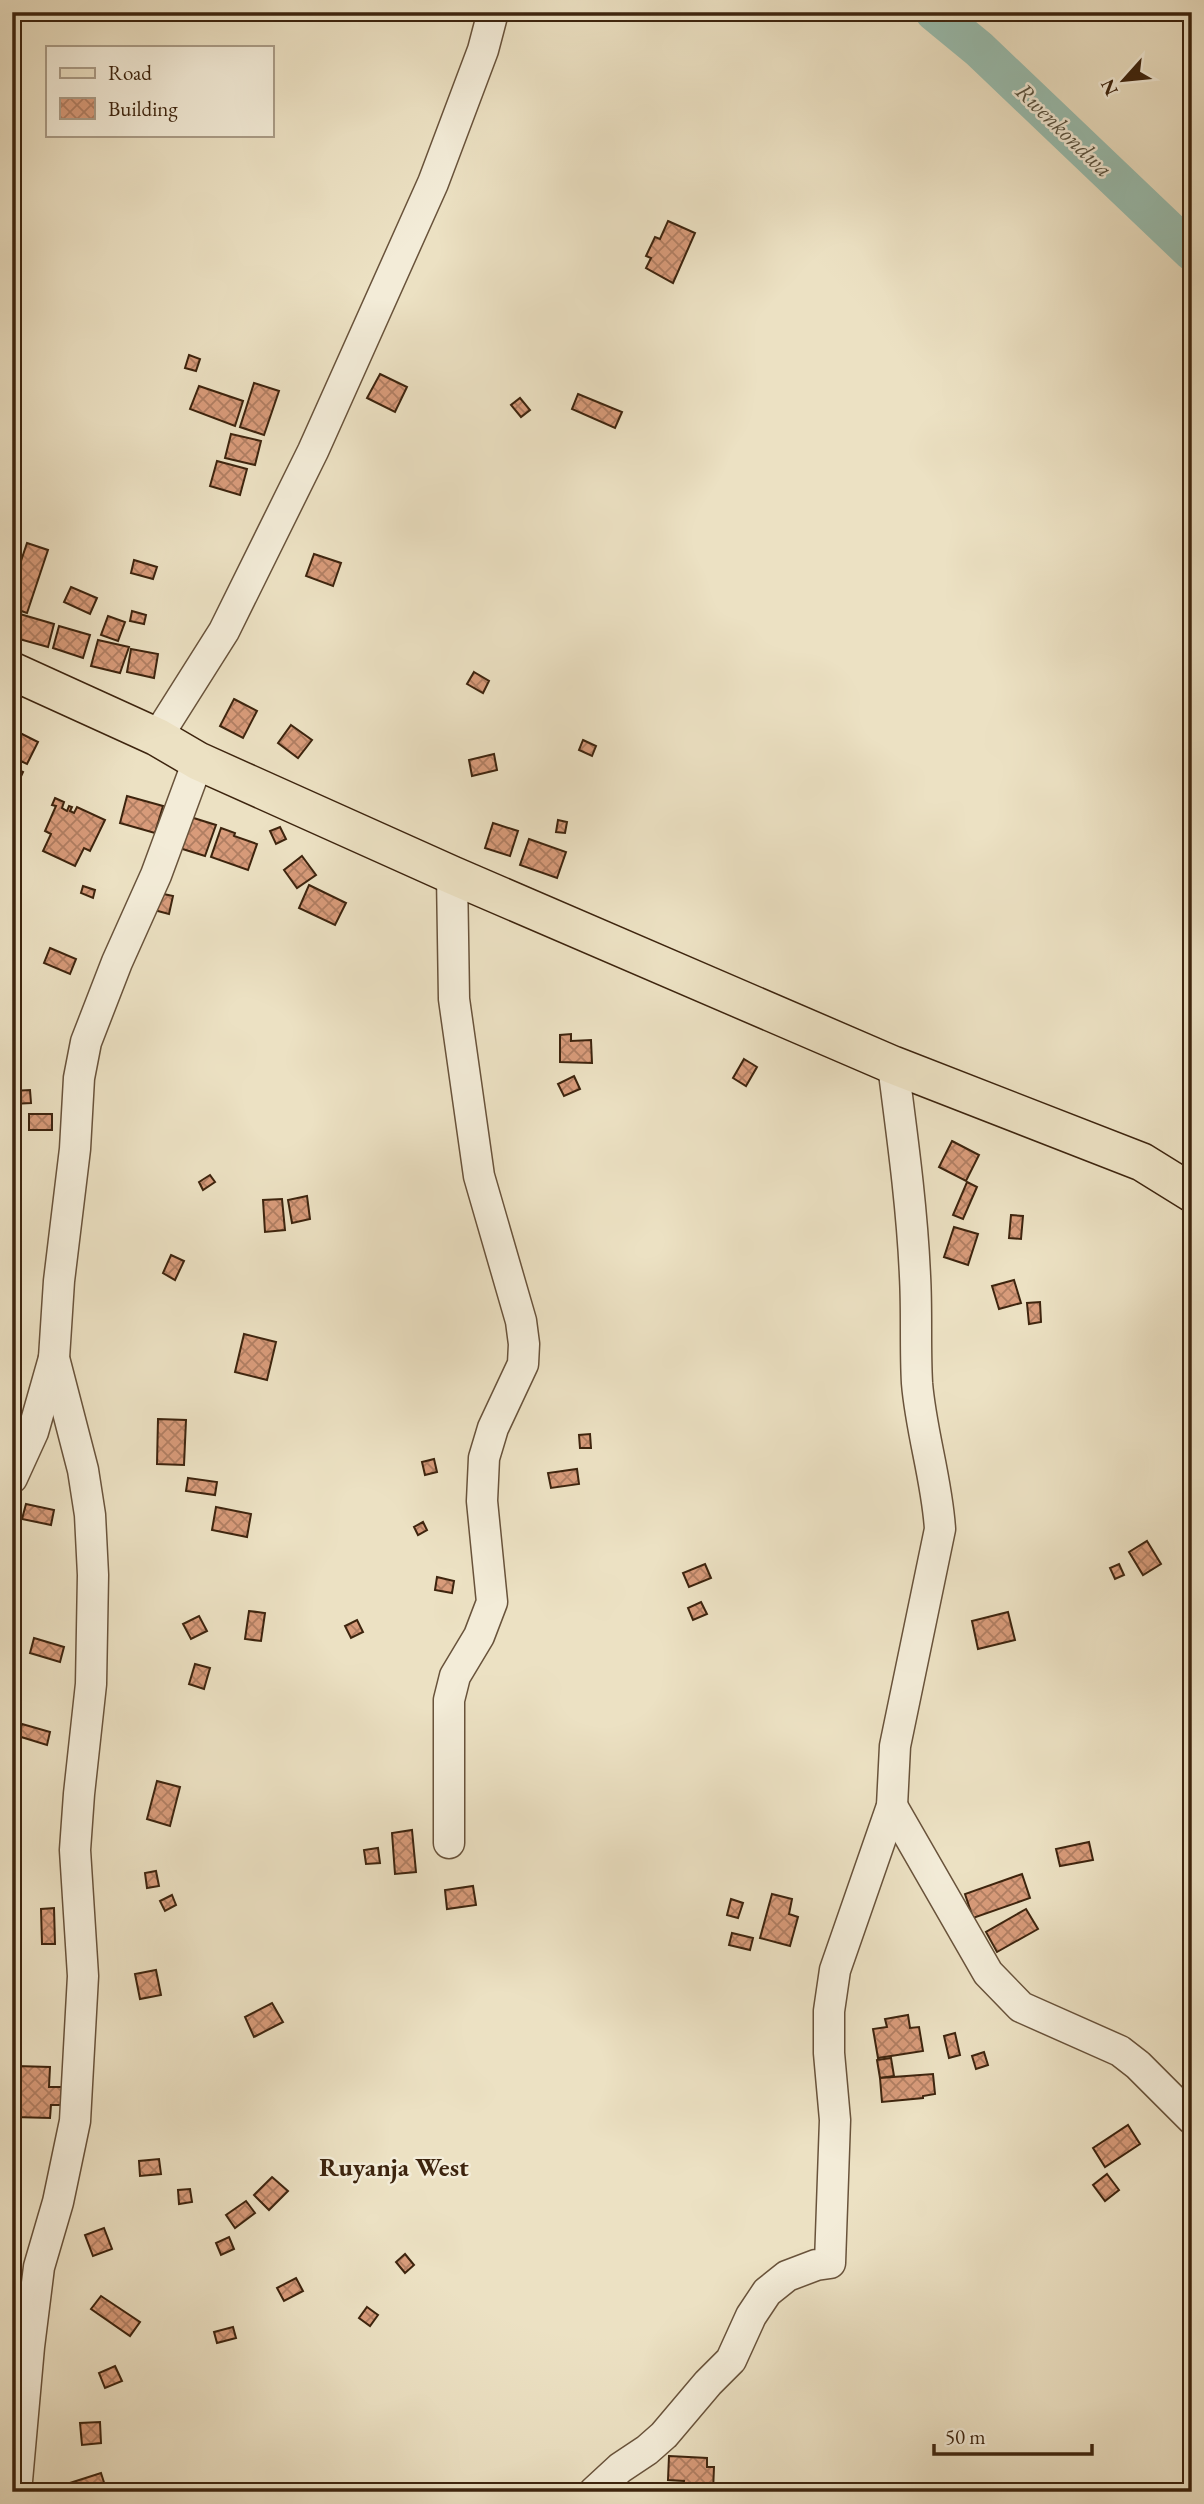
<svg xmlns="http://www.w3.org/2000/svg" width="1204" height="2504" font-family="'EB Garamond',serif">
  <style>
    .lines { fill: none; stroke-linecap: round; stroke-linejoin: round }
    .river { stroke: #99beb0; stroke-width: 38 }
    .building { fill: url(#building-cross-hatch); stroke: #3d240e; stroke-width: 2 }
    .minor-casing { stroke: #69533b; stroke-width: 33 }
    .major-casing { stroke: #3d240e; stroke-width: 40 }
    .minor { stroke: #f3ecd8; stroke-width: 30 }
    .major { stroke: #ece1c3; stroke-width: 37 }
    .labels { text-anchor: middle; stroke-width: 5; stroke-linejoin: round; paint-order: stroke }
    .water-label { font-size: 24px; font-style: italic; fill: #59523f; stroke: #f3ecd8 }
    .quarter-label { font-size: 26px; font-weight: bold; fill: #3d240e; stroke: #f3ecd8 }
  </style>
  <defs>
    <pattern id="building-cross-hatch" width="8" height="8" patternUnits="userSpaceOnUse" patternTransform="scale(1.75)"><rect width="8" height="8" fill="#d89b7a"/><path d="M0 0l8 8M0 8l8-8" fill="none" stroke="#b07e62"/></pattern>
  </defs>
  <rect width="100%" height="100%" fill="#ece1c3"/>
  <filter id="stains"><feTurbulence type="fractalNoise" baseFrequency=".00286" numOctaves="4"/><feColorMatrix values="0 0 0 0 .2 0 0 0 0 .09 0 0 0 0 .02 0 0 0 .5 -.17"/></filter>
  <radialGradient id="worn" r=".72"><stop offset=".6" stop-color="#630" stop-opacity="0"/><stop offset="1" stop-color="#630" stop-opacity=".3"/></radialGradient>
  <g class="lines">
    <path class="river" d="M934,12L979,49L1192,252"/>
  </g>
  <g class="building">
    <path d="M668,221L695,233L673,283L646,268L651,258L646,256L655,237L660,239Z"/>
    <path d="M189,355L200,359L196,371L185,368Z"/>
    <path d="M380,374L407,387L395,412L367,398Z"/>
    <path d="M254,383L279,391L264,435L240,427Z"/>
    <path d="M199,386L243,401L235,426L190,409Z"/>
    <path d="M578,394L622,412L615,428L572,409Z"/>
    <path d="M520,398L530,410L521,417L511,405Z"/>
    <path d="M231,434L261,441L255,465L225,458Z"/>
    <path d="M217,461L247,469L240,495L210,486Z"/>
    <path d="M27,543L48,550L27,613L12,608V588Z"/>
    <path d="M314,554L341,563L333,586L306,576Z"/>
    <path d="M134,560L157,567L153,579L131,573Z"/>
    <path d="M71,587L97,598L90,614L64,602Z"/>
    <path d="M132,611L146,615L144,624L130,621Z"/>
    <path d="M13,612L54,624L48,647L12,637Z"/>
    <path d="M108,616L125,622L118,641L101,635Z"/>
    <path d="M59,626L90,635L83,658L53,648Z"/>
    <path d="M98,640L129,647L120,673L91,666Z"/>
    <path d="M131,649L158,654L154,678L127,672Z"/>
    <path d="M474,672L489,681L483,693L467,684Z"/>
    <path d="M234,699L257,711L243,738L220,726Z"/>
    <path d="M291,725L312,740L298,758L278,743Z"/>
    <path d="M12,729L38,742L27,764L12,757Z"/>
    <path d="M583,740L596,746L592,756L579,750Z"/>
    <path d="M494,754L497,770L472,776L469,760Z"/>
    <path d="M12,767L23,772L12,796Z"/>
    <path d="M127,796L163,806L155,833L120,823Z"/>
    <path d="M55,798L64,802L62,808L67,811L69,806L72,807L70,811L74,813L77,807L105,820L90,851L84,848L75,866L43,851L51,834L45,831L56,806L52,805Z"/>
    <path d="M184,815L216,825L205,856L173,846Z"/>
    <path d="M558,820L567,822L565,833L556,832Z"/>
    <path d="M493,823L518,831L510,856L485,848Z"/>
    <path d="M280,827L286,839L276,844L270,831Z"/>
    <path d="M221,828L235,833L234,836L257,844L248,870L211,857Z"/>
    <path d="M529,839L566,852L557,878L520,865Z"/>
    <path d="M302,856L316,875L297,888L284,870Z"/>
    <path d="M309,885L346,903L335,925L299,908Z"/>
    <path d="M83,886L95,890L93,898L81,893Z"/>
    <path d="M159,893L173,896L169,914L154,910Z"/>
    <path d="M50,948L76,959L70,974L44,963Z"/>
    <path d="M571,1034V1041L591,1040L592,1063L560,1062V1035Z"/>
    <path d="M744,1059L757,1067L746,1086L733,1078Z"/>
    <path d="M574,1076L580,1089L564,1096L558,1084Z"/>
    <path d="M30,1090L31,1103L12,1104V1091Z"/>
    <rect x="29" y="1114" width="23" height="16"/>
    <path d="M952,1141L979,1155L966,1181L939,1167Z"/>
    <path d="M210,1175L215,1182L203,1190L199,1182Z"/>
    <path d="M967,1182L977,1187L963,1219L953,1215Z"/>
    <path d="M307,1196L310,1219L292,1223L288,1200Z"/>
    <path d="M282,1199L285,1230L265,1232L263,1200Z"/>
    <path d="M1011,1215L1023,1216L1021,1239L1009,1238Z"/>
    <path d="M954,1227L978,1234L968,1265L944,1257Z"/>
    <path d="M171,1255L184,1261L175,1280L163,1273Z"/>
    <path d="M1014,1280L1021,1303L999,1309L992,1286Z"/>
    <path d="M1040,1302L1041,1322L1029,1324L1027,1303Z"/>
    <path d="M244,1334L276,1342L267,1380L235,1372Z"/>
    <path d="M158,1419L186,1420L184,1465L157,1464Z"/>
    <path d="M590,1434L591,1448H580L579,1435Z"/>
    <path d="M434,1459L437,1472L425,1475L422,1462Z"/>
    <path d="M577,1469L579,1484L551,1488L548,1473Z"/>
    <path d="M188,1478L217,1482L215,1495L186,1491Z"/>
    <path d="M26,1504L54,1510L51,1525L22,1519Z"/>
    <path d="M216,1507L251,1514L247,1537L212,1530Z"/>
    <path d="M423,1522L427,1530L418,1535L414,1527Z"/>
    <path d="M1147,1541L1161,1564L1143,1575L1129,1552Z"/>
    <path d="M705,1564L711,1578L689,1587L683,1573Z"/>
    <path d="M1119,1564L1124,1575L1115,1579L1110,1568Z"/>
    <path d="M437,1577L454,1581L452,1593L435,1590Z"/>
    <path d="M701,1602L707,1614L693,1620L688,1608Z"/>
    <path d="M249,1611L265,1613L261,1641L245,1639Z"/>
    <path d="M1008,1612L1015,1640L978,1649L972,1621Z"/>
    <path d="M199,1616L207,1631L191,1639L183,1624Z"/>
    <path d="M357,1620L363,1632L351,1638L345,1626Z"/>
    <path d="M34,1638L64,1647L60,1662L30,1653Z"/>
    <path d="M195,1664L210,1668L204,1689L189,1684Z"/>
    <path d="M22,1724L50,1732L47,1745L18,1736Z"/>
    <path d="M157,1781L180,1787L170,1826L147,1819Z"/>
    <path d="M412,1830L416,1872L395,1874L392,1833Z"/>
    <path d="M1089,1842L1093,1860L1060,1866L1056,1849Z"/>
    <path d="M378,1848L380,1863L366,1864L364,1850Z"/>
    <path d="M156,1871L159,1886L147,1888L145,1873Z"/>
    <path d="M1022,1874L1030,1898L973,1918L965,1894Z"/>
    <path d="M473,1886L476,1905L447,1909L445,1890Z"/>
    <path d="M772,1894L792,1899L789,1914L798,1917L790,1946L760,1938Z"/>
    <path d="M172,1895L176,1905L165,1911L160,1901Z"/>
    <path d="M731,1899L743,1903L738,1918L727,1915Z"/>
    <path d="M54,1908L55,1944H42L41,1909Z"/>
    <path d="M1026,1909L1038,1929L997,1952L986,1932Z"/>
    <path d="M732,1933L753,1938L750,1950L729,1945Z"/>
    <path d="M156,1970L161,1995L140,1999L135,1974Z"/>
    <path d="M272,2003L283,2022L254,2037L245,2017Z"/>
    <path d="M908,2015L910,2028L919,2027L923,2051L878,2058L873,2029L887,2027L885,2019Z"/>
    <path d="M955,2033L960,2055L949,2058L944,2036Z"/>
    <path d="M984,2052L988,2065L976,2069L972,2056Z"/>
    <path d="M891,2058L894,2076L880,2078L877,2060Z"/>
    <path d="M16,2066L50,2067L49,2087H65V2105H51L50,2118L14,2117Z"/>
    <path d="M933,2074L935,2094L923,2096V2098L882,2102L880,2078Z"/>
    <path d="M1128,2125L1140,2144L1105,2167L1093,2148Z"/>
    <path d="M159,2159L161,2174L140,2176L139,2161Z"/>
    <path d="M1107,2174L1119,2190L1105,2201L1093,2185Z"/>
    <path d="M272,2177L288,2191L269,2210L254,2195Z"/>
    <path d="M190,2189L192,2202L179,2204L178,2190Z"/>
    <path d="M246,2201L255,2213L235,2228L226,2215Z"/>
    <path d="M104,2228L112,2249L93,2256L85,2235Z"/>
    <path d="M229,2237L234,2249L221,2255L216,2243Z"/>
    <path d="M405,2254L414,2265L405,2273L396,2262Z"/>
    <path d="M296,2278L303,2291L284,2301L277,2288Z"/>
    <path d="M101,2296L140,2322L130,2336L91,2309Z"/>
    <path d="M367,2307L378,2315L370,2326L359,2318Z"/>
    <path d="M233,2327L236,2338L217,2343L214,2332Z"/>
    <path d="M115,2366L122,2381L105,2388L99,2373Z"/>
    <path d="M100,2422L101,2443L82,2445L80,2423Z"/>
    <path d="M669,2456L707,2458V2467H714L713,2492L683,2491L684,2481L668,2480Z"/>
    <path d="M101,2473L107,2492H73L70,2483Z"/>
  </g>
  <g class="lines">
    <defs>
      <g id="minor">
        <path d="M157,737L224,631L313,451L433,183L483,50L493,12"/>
        <path d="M12,1478L33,1432L54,1358"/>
        <path d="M892,1806L988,1973L1021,2007L1120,2051L1138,2065L1192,2119"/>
        <path d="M449,1843V1700L455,1676L479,1636L492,1602L482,1501L484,1458L493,1428L523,1364L524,1344L521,1321L479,1176L454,999L452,875"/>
        <path d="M16,2492L29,2347L39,2267L58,2202L75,2121L83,1976L75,1850L79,1794L91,1684L93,1575L90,1515L83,1470L54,1358L59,1281L75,1149L79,1078L86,1042L117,962L156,875L198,761"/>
        <path d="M594,2492L620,2468L647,2450L664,2435L708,2383L731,2360L751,2316L767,2292L787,2276L816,2265L830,2263L835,2120L829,2053V2011L835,1970L892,1806L895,1746L940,1529C937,1480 921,1432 917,1383C915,1347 917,1312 915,1276C912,1206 902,1135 893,1065"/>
      </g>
      <path id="major" d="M12,671L157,737L198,761L452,875L893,1065L1142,1162L1192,1193"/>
    </defs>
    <use href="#minor" class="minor-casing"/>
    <use href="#major" class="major-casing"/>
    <use href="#minor" class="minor"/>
    <use href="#major" class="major"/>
  </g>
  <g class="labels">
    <g class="water-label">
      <text transform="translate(1064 130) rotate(44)" y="8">Rwenkondwa</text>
    </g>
    <g class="quarter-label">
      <text x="394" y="2176">Ruyanja West</text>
    </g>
  </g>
  <rect width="1204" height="2504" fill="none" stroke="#ece1c3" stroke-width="42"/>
  <rect x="14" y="14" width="1176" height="2476" fill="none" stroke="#3d240e" stroke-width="3.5"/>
  <rect x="21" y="21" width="1162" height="2462" fill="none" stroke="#3d240e" stroke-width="2"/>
  <rect x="46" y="46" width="228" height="91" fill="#f3ecd8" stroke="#aa9c87" stroke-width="2"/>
  <rect x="60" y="68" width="35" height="10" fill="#ece1c3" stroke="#aa9c87" stroke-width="2"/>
  <text x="108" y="80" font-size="21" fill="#3d240e">Road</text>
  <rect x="60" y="98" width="35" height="21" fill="url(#building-cross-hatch)" stroke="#aa9c87" stroke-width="2"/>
  <text x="108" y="116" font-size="21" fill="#3d240e">Building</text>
  <g transform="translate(1124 80) rotate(243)" stroke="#f3ecd8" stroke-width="5" paint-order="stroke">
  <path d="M0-5L12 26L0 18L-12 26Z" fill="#3d240e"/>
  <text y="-10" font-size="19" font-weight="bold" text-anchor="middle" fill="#3d240e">N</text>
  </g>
  <path d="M934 2444v10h158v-10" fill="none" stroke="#3d240e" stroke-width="3.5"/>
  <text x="945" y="2444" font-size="21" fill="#3d240e" stroke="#f3ecd8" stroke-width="5" paint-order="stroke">50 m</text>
  <rect width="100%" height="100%" filter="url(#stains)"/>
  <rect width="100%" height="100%" fill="url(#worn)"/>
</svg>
